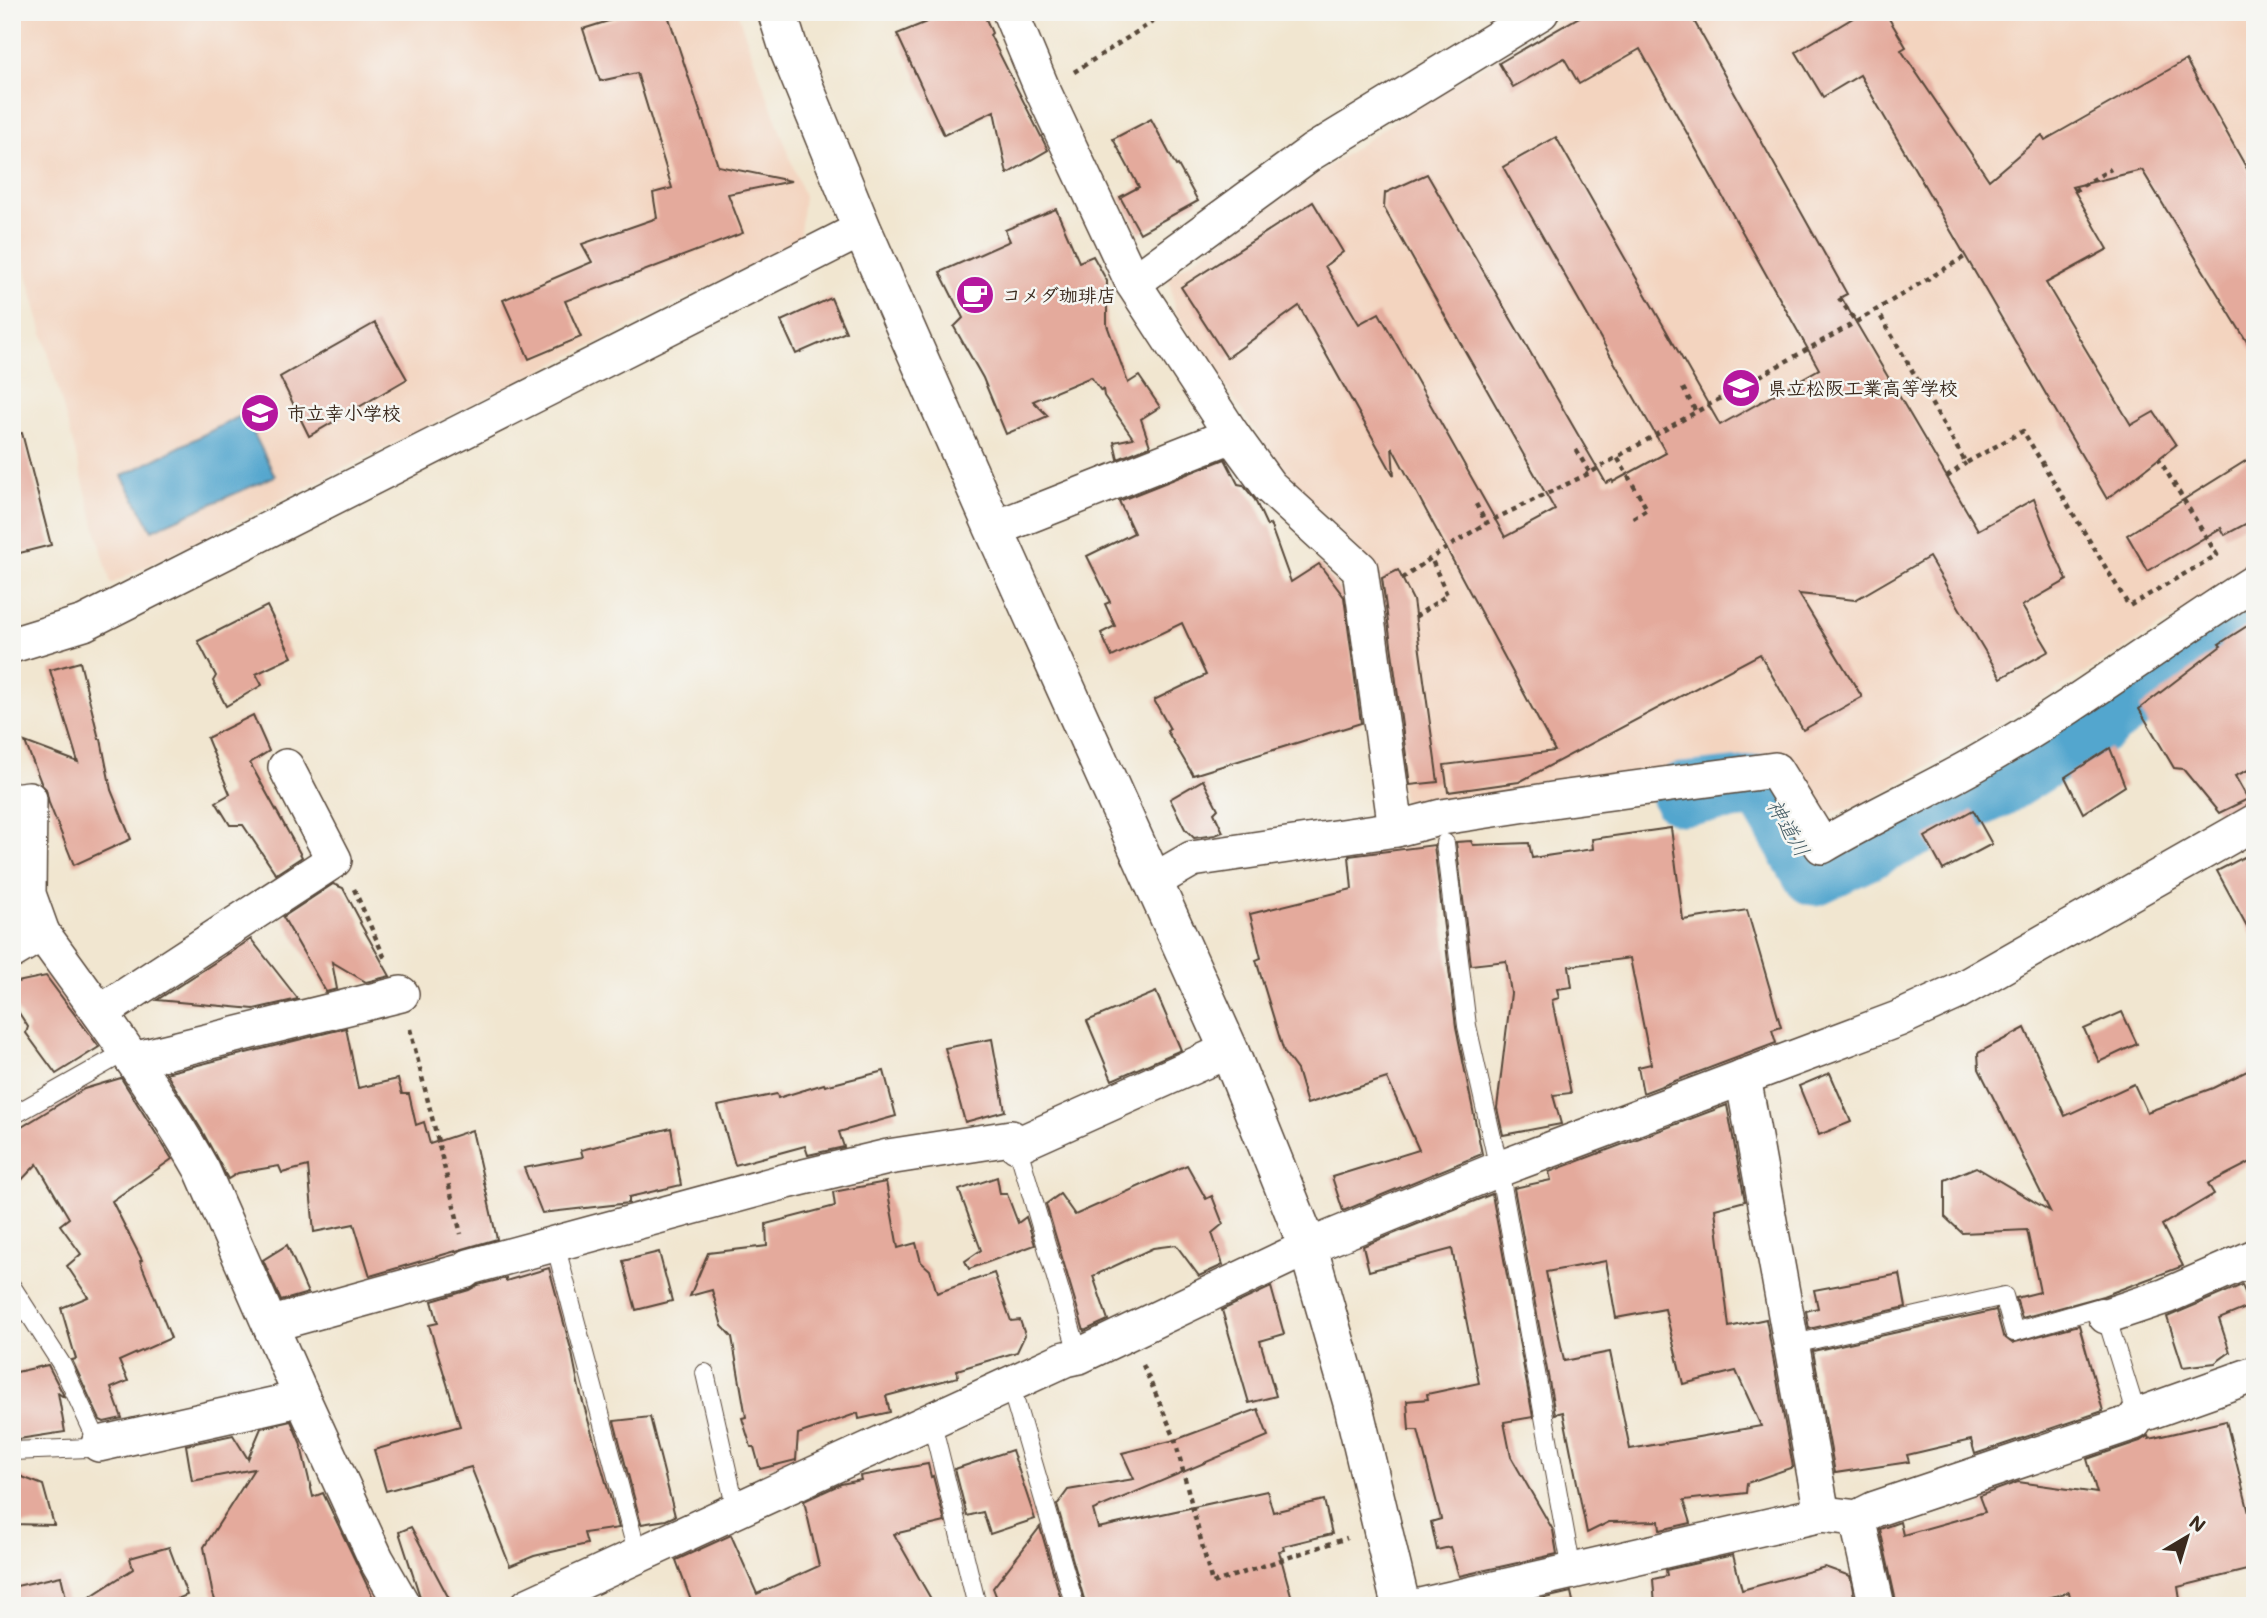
<svg xmlns="http://www.w3.org/2000/svg" width="2267" height="1618" font-family="Mali,'Klee One',sans-serif">
  <style>
    .built { fill: #f3d4bf }
    .water { fill: #53a6ce; stroke: #476876; stroke-width: 2 }
    .lines { fill: none; stroke-linecap: round; stroke-linejoin: round }
    .river { stroke: #53a6ce; stroke-width: 63 }
    .building { fill: #e4aa9c; fill-rule: evenodd }
    .lane-casing { stroke: #564639; stroke-width: 20 }
    .street-casing { stroke: #564639; stroke-width: 38 }
    .secondary-casing { stroke: #564639; stroke-width: 41 }
    .path { stroke: #564639; stroke-width: 4.5; stroke-dasharray: 5 5; stroke-linecap: butt }
    .lane { stroke: #fff; stroke-width: 18 }
    .street { stroke: #fff; stroke-width: 35 }
    .secondary { stroke: #fff; stroke-width: 38 }
    .labels { text-anchor: middle; stroke-width: 5; stroke-linejoin: round; paint-order: stroke }
    .poi-label { font-size: 19px; font-weight: bold; fill: #3b2a1e; stroke: #f6f6f2; text-anchor: start }
    .water-label { font-size: 21px; font-style: italic; fill: #455c64; stroke: #f6f6f2 }
  </style>
  <rect width="100%" height="100%" fill="#f6f6f2"/>
  <filter id="ink" filterUnits="userSpaceOnUse"><feTurbulence type="fractalNoise" baseFrequency=".0143" numOctaves="2"/><feDisplacementMap in="SourceGraphic" scale="14" xChannelSelector="R" yChannelSelector="G"/><feConvolveMatrix kernelMatrix="1 2 1 2 8 2 1 2 1" color-interpolation-filters="sRGB"/></filter>
  <filter id="wash" filterUnits="userSpaceOnUse"><feTurbulence type="fractalNoise" baseFrequency=".00686" numOctaves="4" result="noise"/><feDisplacementMap in="SourceGraphic" scale="28" xChannelSelector="R" yChannelSelector="G"/><feGaussianBlur stdDeviation="1.57" result="paint"/><feColorMatrix in="noise" values="0 0 0 0 0 0 0 0 0 0 0 0 0 0 0 0 0 1.4 0 .05"/><feComposite in="paint" operator="in"/></filter>
  <g filter="url(#wash)">
    <rect width="100%" height="100%" fill="#f1e6d0"/>
    <g class="built">
      <path d="M12,12H737L804,197L799,242L111,584L12,219Z"/>
      <path d="M1574,12H2211L2255,23V568L2111,657L1862,805L1824,815L1793,759L1405,810L1359,552L1279,466L1175,311L1169,277L1403,115Z"/>
    </g>
    <path class="water" d="M244,414L275,476L152,530L122,476Z"/>
    <g class="lines">
      <path class="river" d="M1682,794L1763,786L1814,874L1998,786L2100,722L2255,607"/>
    </g>
    <g id="blocks">
      <g class="building">
        <path d="M637,12H667L718,166L791,181L728,194L743,233L565,301L581,337L529,359L503,300L592,262L582,244L657,218L653,193L672,188L637,73L600,81L583,29Z"/>
        <path d="M951,12H983L992,33L990,35L1048,150L1007,174L994,111L944,135L897,34Z"/>
        <path d="M1588,12H1689L1847,294L1841,297L1978,530L2034,499L2051,542L2050,543L2067,580L2022,606L2049,651L2001,678L1929,557L1855,600L1799,594L1862,697L1803,730L1760,654L1519,782L1448,792L1444,765L1555,751L1392,447L1394,476L1299,306L1227,358L1181,287L1313,202L1343,252L1325,266L1359,324L1379,313L1505,537L1555,510L1384,208L1385,193L1427,174L1606,483L1612,480L1613,482L1666,453L1503,167L1556,137L1720,425L1819,369L1640,49L1579,84L1564,58L1513,87L1499,63Z"/>
        <path d="M1863,12H1885L1906,47L1901,50L1989,180L2042,135L2045,140L2186,60L2255,183V355L2142,170L2072,187L2108,249L2046,283L2131,425L2154,412L2176,445L2107,499L1860,75L1823,97L1796,52Z"/>
        <path d="M1151,119L1176,166L1178,165L1198,201L1140,233L1120,197L1139,187L1113,139Z"/>
        <path d="M1056,209L1079,262L1093,256L1107,281V325L1128,383L1139,376L1160,407L1141,419L1150,446L1118,459L1114,442L1133,438L1104,396L1103,389L1101,391L1091,377L1033,401L1048,416L1006,434L983,378L954,327L963,318L940,272L1010,241L1005,230Z"/>
        <path d="M831,298L846,332L796,354L781,321Z"/>
        <path d="M375,323L407,379L309,436L280,377Z"/>
        <path d="M22,433L51,545L12,555V434Z"/>
        <path d="M2255,455V519L2225,535L2221,528L2148,571L2127,535Z"/>
        <path d="M1225,459L1238,484L1243,485L1255,500L1267,526L1270,524L1291,582L1319,564L1344,597L1361,723L1193,775L1167,731L1170,729L1154,700L1206,675L1182,623L1112,657L1101,633L1115,626L1105,604L1110,602L1087,556L1134,533L1119,501Z"/>
        <path d="M1398,570L1413,600L1438,782L1410,785L1382,578Z"/>
        <path d="M267,606L292,657L256,674L262,685L226,706L213,681L216,676L198,641Z"/>
        <path d="M2255,621V767L2235,776L2248,799L2219,813L2183,769L2174,768L2139,709L2221,646L2219,644Z"/>
        <path d="M80,662L99,739H101L111,790L131,839L74,865L49,803L46,789L42,785L25,742L78,762L50,670Z"/>
        <path d="M253,715L269,751L250,763L302,857L276,874L243,825H230L216,802L230,794L207,738Z"/>
        <path d="M2110,748L2125,786L2083,813L2065,777Z"/>
        <path d="M1203,780L1218,809L1214,813L1223,832L1215,835L1194,838L1185,829L1170,799Z"/>
        <path d="M1973,810L1992,844L1943,870L1925,837Z"/>
        <path d="M1671,828L1683,920L1747,910L1781,1027L1772,1030L1776,1043L1643,1093L1638,1067L1651,1064L1630,958L1569,966L1572,987L1557,989L1559,998L1552,1000L1571,1093L1553,1095L1561,1124L1503,1135L1497,1108L1511,993L1506,961L1471,965L1456,842L1471,841L1473,845L1529,843L1532,858L1593,849L1592,839Z"/>
        <path d="M1434,845L1456,1027L1482,1154L1343,1211L1332,1177L1419,1150L1387,1078L1307,1104L1297,1070L1284,1052L1256,960L1261,958L1250,914L1352,889L1349,856Z"/>
        <path d="M2244,857L2255,877V941L2217,871Z"/>
        <path d="M333,884L343,888L361,922L360,923L390,976L366,982L332,962L337,989L326,992L283,917Z"/>
        <path d="M251,939L298,999L254,1009L157,1000Z"/>
        <path d="M46,976L99,1047L56,1074L26,1033L28,1027L12,1002V983Z"/>
        <path d="M1156,992L1181,1050L1112,1080L1087,1021Z"/>
        <path d="M2122,1012L2137,1044L2099,1062L2084,1029Z"/>
        <path d="M346,1028L358,1088L398,1079L402,1094H409L416,1125L424,1122L430,1144L472,1130L497,1239L370,1276L354,1224L314,1232L308,1166L282,1173L279,1166L238,1173L228,1179L201,1129L166,1073Z"/>
        <path d="M2025,1028L2065,1116L2134,1084L2147,1112L2213,1088L2255,1067V1160L2208,1184L2214,1194L2162,1225L2183,1266L2103,1296L2022,1318L2016,1298L2040,1292L2027,1230L1962,1233L1945,1217V1180L1976,1167L2050,1211L1979,1069L1978,1053Z"/>
        <path d="M992,1039L1005,1111L965,1122L945,1048Z"/>
        <path d="M884,1071L896,1116L839,1132L844,1147L808,1155L805,1146L735,1165L718,1106L777,1094L778,1098L824,1084L825,1086Z"/>
        <path d="M1830,1073L1851,1122L1819,1135L1799,1086Z"/>
        <path d="M121,1078L172,1159L112,1201L142,1260L140,1261L171,1338L119,1361L128,1381L111,1388L122,1418L104,1422L100,1420L72,1360L76,1359L61,1308L88,1297L67,1266L81,1254L60,1225L69,1218L37,1164L12,1190V1133L84,1089Z"/>
        <path d="M1727,1105L1745,1201L1715,1209L1729,1327L1766,1319L1793,1467L1747,1483L1746,1493L1684,1500L1691,1523L1660,1530L1659,1521L1609,1522L1587,1533L1563,1412L1555,1414L1514,1188L1551,1180L1549,1172ZM1606,1261L1616,1318L1665,1309L1683,1384L1736,1371L1761,1426L1630,1449L1610,1352L1564,1361L1546,1272Z"/>
        <path d="M671,1128L681,1185L629,1197V1203L542,1213L524,1168L583,1157L581,1150Z"/>
        <path d="M1187,1165L1206,1199L1212,1196L1223,1224L1212,1233L1223,1265L1199,1276L1176,1245L1153,1248L1093,1276L1108,1320L1084,1331L1046,1204L1060,1194L1075,1215Z"/>
        <path d="M997,1177L1000,1194H1007L1018,1223L1026,1217L1035,1245L969,1269L965,1261L981,1250L959,1190Z"/>
        <path d="M886,1182L898,1248L916,1243L921,1262L930,1270L937,1293L994,1273L1011,1321L1020,1320L1025,1335L1017,1352L957,1370L958,1377L886,1396L890,1412L859,1419L858,1413L798,1434L796,1460L760,1469L754,1447H751L742,1418L746,1417L732,1337L722,1326L712,1290L690,1296L708,1253L767,1246L766,1224L835,1206L833,1192Z"/>
        <path d="M1492,1194L1533,1417L1504,1422L1511,1457L1553,1530L1557,1554L1459,1576L1450,1547L1437,1550L1431,1522L1441,1519L1418,1430H1409L1407,1401L1428,1399L1427,1394L1479,1383L1452,1249L1369,1271L1363,1246Z"/>
        <path d="M287,1245L308,1293L281,1301L263,1260Z"/>
        <path d="M659,1252L672,1301L636,1310L623,1261Z"/>
        <path d="M549,1268L572,1353L579,1388L619,1528L584,1533L587,1544L534,1556L510,1566L471,1467L386,1491L374,1450L460,1426L429,1325L438,1323L432,1301L469,1290L478,1285L506,1278V1281Z"/>
        <path d="M1900,1274L1906,1307L1809,1329L1806,1311L1818,1308L1814,1290Z"/>
        <path d="M2242,1285L2251,1306L2219,1319L2230,1352L2215,1363L2183,1367L2167,1317Z"/>
        <path d="M1271,1287L1284,1334L1260,1341L1276,1396L1249,1403L1222,1310Z"/>
        <path d="M1996,1310L2003,1336L2012,1343L2079,1325L2103,1411L1975,1454L1971,1440L1907,1455L1909,1462L1835,1473L1813,1351Z"/>
        <path d="M48,1365L65,1398L58,1393L65,1432L12,1440V1373Z"/>
        <path d="M1258,1409L1268,1436L1093,1510L1098,1528L1267,1491L1273,1512L1324,1500L1332,1534L1283,1546L1284,1550L1279,1551L1294,1606H1086L1057,1505L1068,1490L1134,1479L1122,1453L1175,1440Z"/>
        <path d="M650,1417L675,1516L666,1520L641,1524L614,1421Z"/>
        <path d="M291,1421L300,1442L313,1497L323,1493L377,1606H217L212,1591L204,1547L254,1469L192,1481L186,1445L233,1435L248,1459L261,1428Z"/>
        <path d="M2226,1421L2255,1537V1568L2178,1587L2181,1606H2072L2069,1592L2020,1606H1897L1880,1529L1900,1522L1903,1535L1985,1512L1979,1496L2018,1482L2097,1493L2087,1459L2140,1441L2148,1436L2149,1439Z"/>
        <path d="M1012,1450L1035,1519L990,1534L983,1512L967,1516L955,1469Z"/>
        <path d="M928,1464L931,1477L933,1476L945,1522L894,1534L935,1606H693L676,1560L731,1535L757,1594L819,1566L804,1501L841,1484L861,1480L860,1476Z"/>
        <path d="M12,1473L43,1485L54,1525L12,1524Z"/>
        <path d="M411,1527L453,1606H423L399,1532Z"/>
        <path d="M1040,1527L1063,1606H1000L993,1588Z"/>
        <path d="M169,1547L187,1595L160,1606H76L133,1569L130,1558Z"/>
        <path d="M1733,1555L1742,1590L1825,1567L1850,1576L1856,1606H1655L1653,1579L1667,1576L1666,1570Z"/>
        <path d="M61,1576L68,1606H12V1587Z"/>
        <path d="M1571,1592L1574,1606H1511Z"/>
      </g>
    </g>
  </g>
  <g filter="url(#ink)">
    <use href="#blocks" fill-opacity="0" stroke="#564639" stroke-width="2"/>
    <g class="lines">
      <defs>
        <g id="lane">
          <path d="M1445,843L1467,1026L1499,1169L1572,1571"/>
          <path d="M12,1116L127,1051"/>
          <path d="M1017,1145L1079,1356"/>
          <path d="M555,1244L638,1556"/>
          <path d="M12,1287L62,1365L99,1444L89,1448L12,1451"/>
          <path d="M1790,1345L2004,1296L2014,1332L2101,1307L2106,1316L2137,1416"/>
          <path d="M705,1373L736,1510"/>
          <path d="M1010,1384L1075,1606"/>
          <path d="M931,1419L977,1606"/>
        </g>
        <g id="street">
          <path d="M1010,12L1043,91L1133,283L1232,435L1269,486L1360,569L1396,829"/>
          <path d="M1133,283L1312,152L1541,12"/>
          <path d="M994,529L1232,435"/>
          <path d="M12,645L84,623L862,229"/>
          <path d="M12,801L29,799L28,894L42,933"/>
          <path d="M1154,881L1192,859L1396,829L1442,817L1559,799L1775,770L1822,846C1877,813 1936,788 1991,755C2082,702 2166,638 2255,582"/>
          <path d="M12,951L42,933C98,1010 155,1087 202,1170L299,1391L376,1559L403,1606"/>
          <path d="M100,1013L334,860L286,767"/>
          <path d="M133,1060L401,994"/>
          <path d="M1743,1077L1822,1514"/>
          <path d="M2106,1316L2166,1296L2255,1257"/>
          <path d="M272,1324L464,1271L469,1267L787,1181L888,1157L1011,1138L1017,1145L1229,1050"/>
          <path d="M99,1444L286,1402L299,1391"/>
          <path d="M1857,1518L1877,1606"/>
          <path d="M528,1606L1065,1359L1079,1356L1308,1247L1499,1169L1898,1019L1955,993L2255,822"/>
          <path d="M1420,1606L1822,1514L1857,1518L1875,1509L2134,1422L2137,1416L2255,1374"/>
        </g>
        <path id="secondary" d="M777,12L789,50L862,229L994,529L1229,1050L1308,1247L1352,1401L1401,1606"/>
      </defs>
      <use href="#lane" class="lane-casing"/>
      <use href="#street" class="street-casing"/>
      <use href="#secondary" class="secondary-casing"/>
      <g class="path">
        <path d="M1074,72L1168,12"/>
        <path d="M2074,191L2111,169"/>
        <path d="M1839,298L1856,322L1966,256"/>
        <path d="M1881,317L1966,463L2023,431L2129,606L2217,555L2159,459"/>
        <path d="M1683,388L1696,412L1856,322"/>
        <path d="M1576,450L1590,473L1617,457"/>
        <path d="M1947,477L1966,463"/>
        <path d="M1476,504L1486,523L1590,473"/>
        <path d="M1633,518L1647,509L1617,457L1696,412"/>
        <path d="M1402,579L1431,558L1486,523"/>
        <path d="M1415,617L1447,595L1431,558"/>
        <path d="M354,889L386,961"/>
        <path d="M410,1029L461,1234"/>
        <path d="M1143,1365L1174,1436L1212,1583L1347,1538"/>
      </g>
      <use href="#lane" class="lane"/>
      <use href="#street" class="street"/>
      <use href="#secondary" class="secondary"/>
    </g>
  </g>
  <defs>
    <symbol id="cafe-disc" viewBox="-11 -11 22 22"><circle r="9.5" fill="#b5179e" stroke="#f6f6f2"/><path d="M-5.5-4.5H6V0H3Q3 3.5 0 3.5H-2.5Q-5.5 3.5-5.5 0ZM3-3.2v2h1.7v-2ZM-6 4.5H4V6H-6Z" fill="#fff"/></symbol>
    <symbol id="school-disc" viewBox="-11 -11 22 22"><circle r="9.5" fill="#b5179e" stroke="#f6f6f2"/><path d="M0-5L7-2L0 1L-7-2ZM-4 1L0 2.5L4 1V4Q0 6-4 4Z" fill="#fff"/></symbol>
  </defs>
  <g fill-rule="evenodd">
    <use href="#cafe-disc" x="953" y="273" width="44" height="44"/>
    <use href="#school-disc" x="1719" y="366" width="44" height="44"/>
    <use href="#school-disc" x="238" y="391" width="44" height="44"/>
  </g>
  <g class="labels">
    <g class="poi-label">
      <text x="1002" y="302">コメダ珈琲店</text>
      <text x="1768" y="395">県立松阪工業高等学校</text>
      <text x="287" y="420">市立幸小学校</text>
    </g>
    <g class="water-label">
      <text transform="translate(1788 828) rotate(60)" y="7">神道川</text>
    </g>
  </g>
  <rect width="2267" height="1618" fill="none" stroke="#f6f6f2" stroke-width="42"/>
  <g transform="translate(2187 1537) rotate(38)" stroke="#f6f6f2" stroke-width="5" paint-order="stroke">
  <path d="M0-5L12 26L0 18L-12 26Z" fill="#3b2a1e"/>
  <text y="-10" font-size="19" font-weight="bold" text-anchor="middle" fill="#3b2a1e">N</text>
  </g>
</svg>
